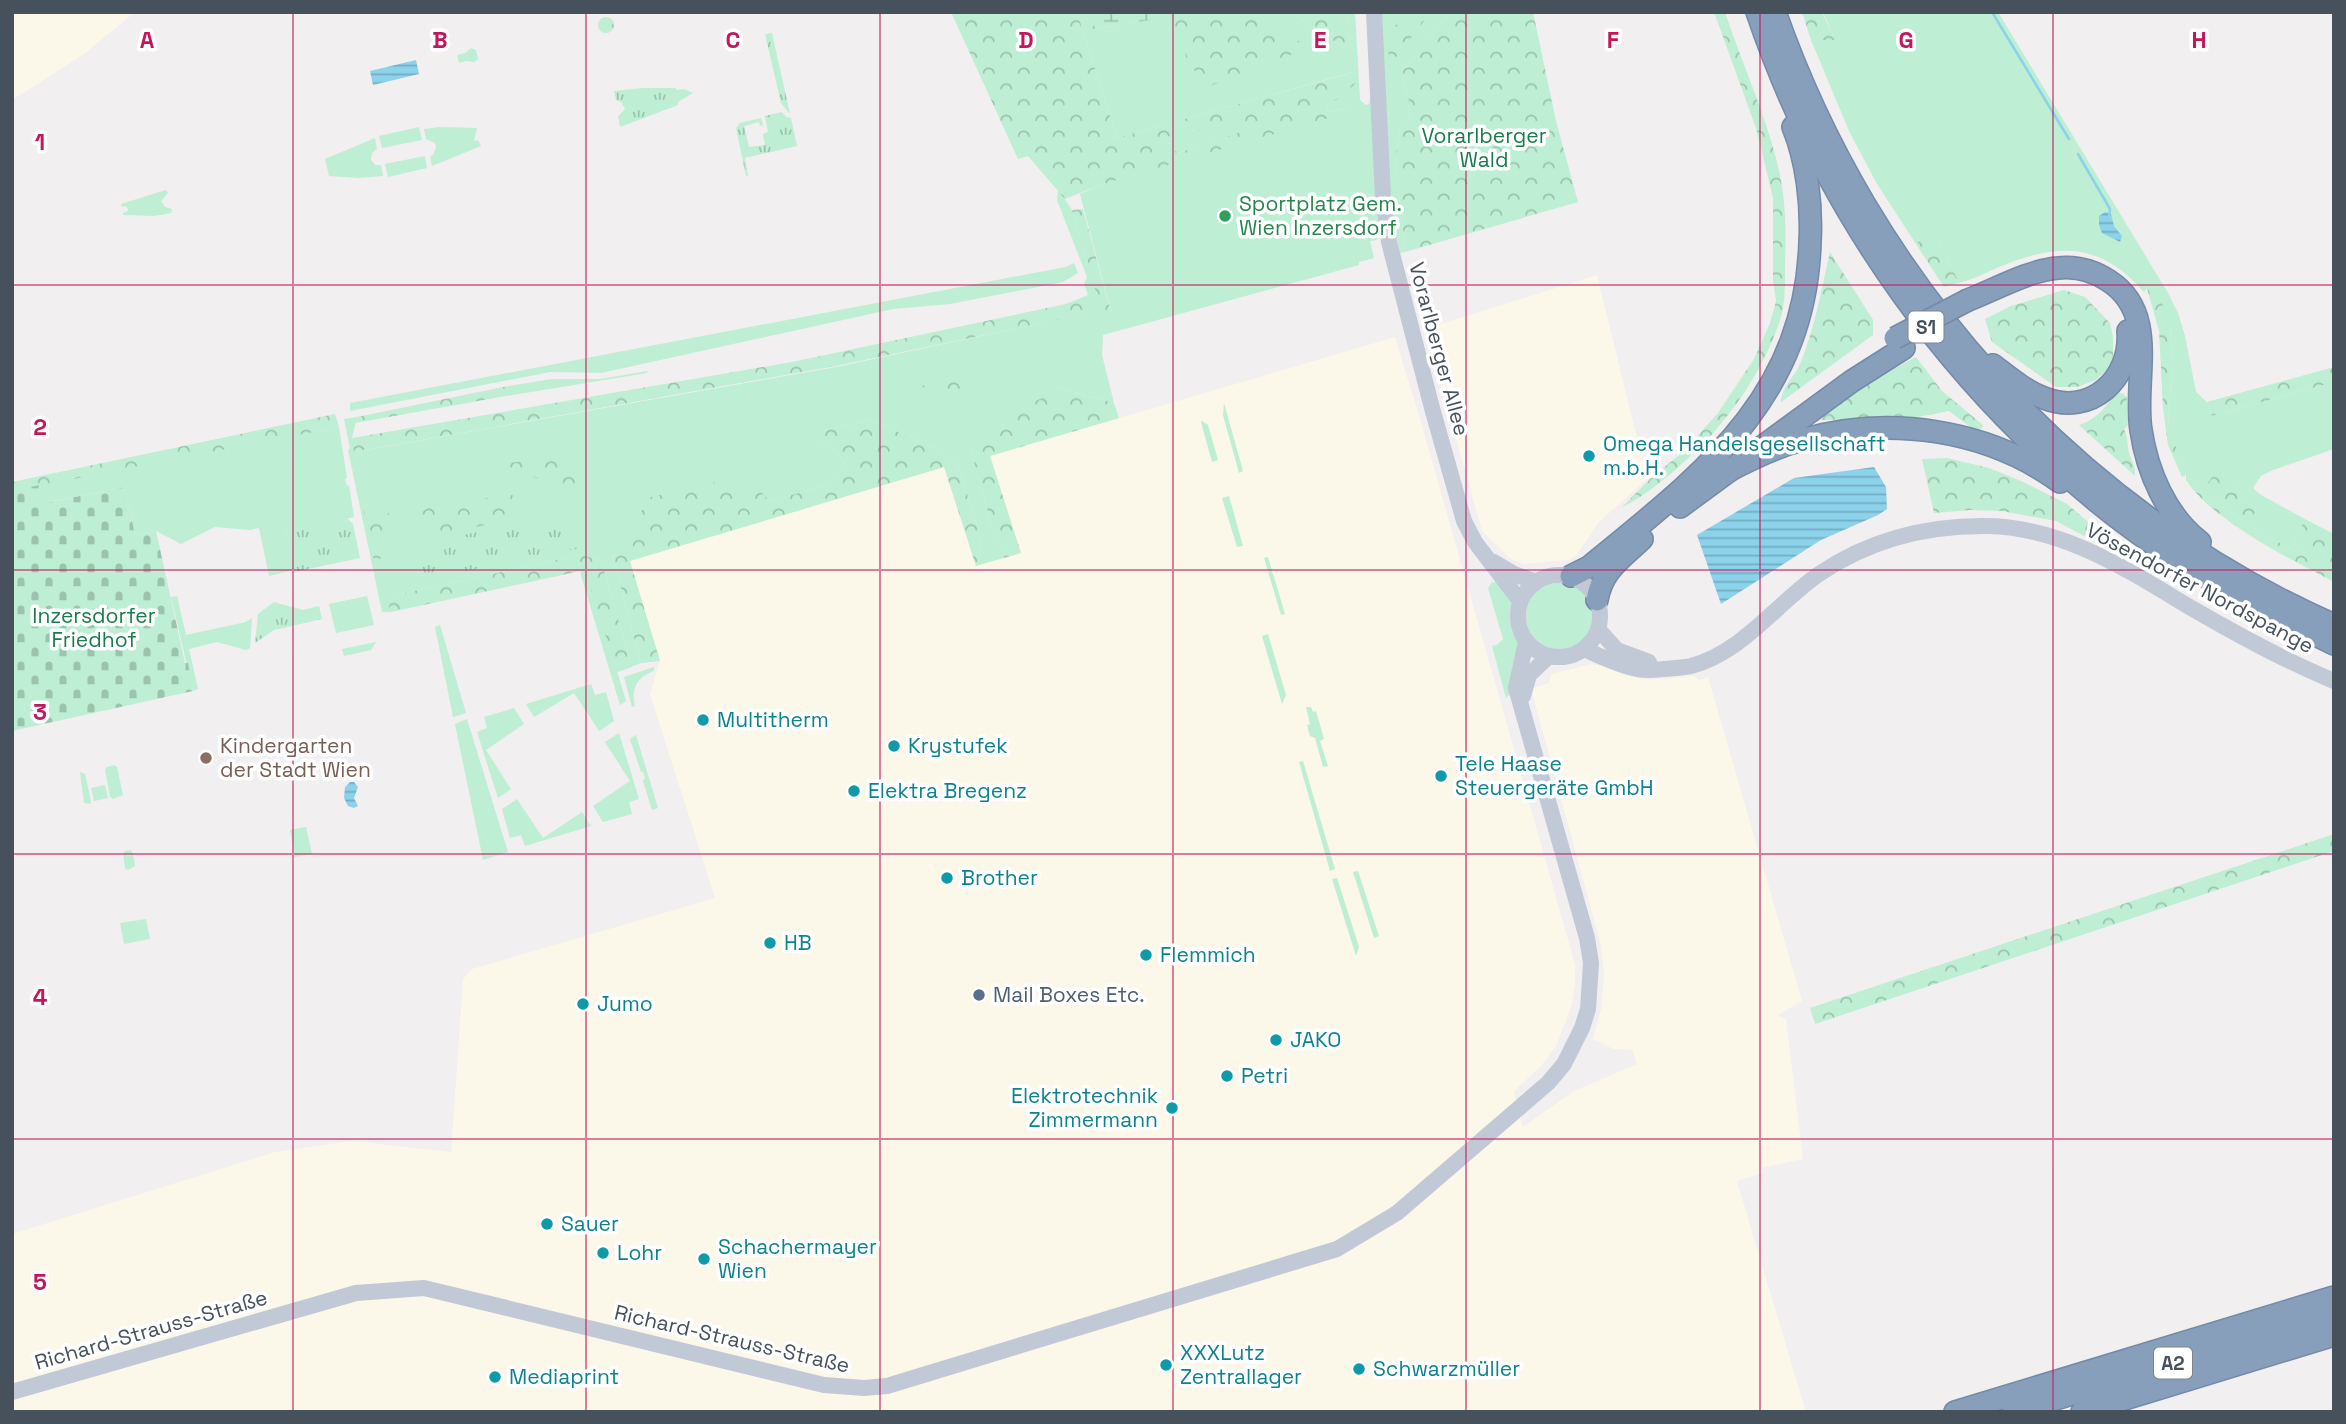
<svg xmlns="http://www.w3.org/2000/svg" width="2346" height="1424" font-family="'Space Grotesk',sans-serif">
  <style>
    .commercial { fill: #fbf7e9 }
    .green { fill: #beeed3; fill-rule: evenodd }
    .forest { fill: url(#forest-crowns); fill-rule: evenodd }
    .wetland { fill: url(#wetland-marsh) }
    .cemetery { fill: url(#cemetery-stones) }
    .park { fill: url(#park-tufts) }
    .water { fill: url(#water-rules) }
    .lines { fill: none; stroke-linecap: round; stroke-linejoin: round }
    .stream { stroke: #8cd2ea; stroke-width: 2.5 }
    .motorway-casing { stroke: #738aa8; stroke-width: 24 }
    .secondary { stroke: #c0c9d5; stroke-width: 16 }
    .motorway { stroke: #889fbc; stroke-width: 21 }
    .motorway-bridge-casing { stroke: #738aa8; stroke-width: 24; stroke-linecap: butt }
    .motorway-bridge { stroke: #889fbc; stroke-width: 21 }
    .grid { fill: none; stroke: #c2185b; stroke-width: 2; stroke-opacity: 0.55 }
    .leisure-dot { fill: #2e9e5b; stroke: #fff; stroke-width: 2.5 }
    .culture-dot { fill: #0f9aa8; stroke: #fff; stroke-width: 2.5 }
    .education-dot { fill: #8d6e63; stroke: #fff; stroke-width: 2.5 }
    .service-dot { fill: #5c6f8a; stroke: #fff; stroke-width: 2.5 }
    .labels { text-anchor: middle; stroke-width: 7; stroke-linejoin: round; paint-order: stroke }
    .shield { fill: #fff; stroke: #7e858d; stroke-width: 2 }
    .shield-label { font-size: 19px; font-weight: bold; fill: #47515c }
    .park-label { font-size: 21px; fill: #197c4f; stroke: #fff }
    .leisure-label { font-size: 21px; fill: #27864d; stroke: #fff; text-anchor: start }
    .street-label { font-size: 21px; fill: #47515c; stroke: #fff }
    .culture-label { font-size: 21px; fill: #0d838f; stroke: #fff; text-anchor: start }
    .education-label { font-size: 21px; fill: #785e54; stroke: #fff; text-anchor: start }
    .service-label { font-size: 21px; fill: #4e5e75; stroke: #fff; text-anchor: start }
    .grid-label { font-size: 23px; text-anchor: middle; font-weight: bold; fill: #c2185b; stroke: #fff; stroke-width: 7; stroke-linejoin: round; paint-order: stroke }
  </style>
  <defs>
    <pattern id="forest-crowns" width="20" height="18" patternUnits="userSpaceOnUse" patternTransform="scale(1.75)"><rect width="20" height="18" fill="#beeed3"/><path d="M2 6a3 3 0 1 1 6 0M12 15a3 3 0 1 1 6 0" fill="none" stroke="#9cc3ae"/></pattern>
    <pattern id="wetland-marsh" width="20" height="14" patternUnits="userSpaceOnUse" patternTransform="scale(1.75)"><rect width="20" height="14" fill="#beeed3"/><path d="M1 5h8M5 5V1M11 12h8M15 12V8" fill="none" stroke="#9cc3ae"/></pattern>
    <pattern id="cemetery-stones" width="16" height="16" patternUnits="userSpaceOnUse" patternTransform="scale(1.75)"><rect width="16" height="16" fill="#beeed3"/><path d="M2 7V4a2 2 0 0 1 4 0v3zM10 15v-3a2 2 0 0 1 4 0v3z" fill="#9cc3ae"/></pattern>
    <pattern id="park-tufts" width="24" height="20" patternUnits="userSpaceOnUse" patternTransform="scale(1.75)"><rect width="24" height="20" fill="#beeed3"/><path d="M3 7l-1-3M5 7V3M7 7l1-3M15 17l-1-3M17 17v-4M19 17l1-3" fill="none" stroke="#9cc3ae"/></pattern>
    <pattern id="water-rules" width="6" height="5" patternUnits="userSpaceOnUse" patternTransform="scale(1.75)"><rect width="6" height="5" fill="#8cd2ea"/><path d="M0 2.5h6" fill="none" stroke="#74adc1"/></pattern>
  </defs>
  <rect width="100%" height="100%" fill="#f1efef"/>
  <g class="commercial">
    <path d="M12,12H135L83,55L12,100Z"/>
    <path d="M1597,275L1647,479L1599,522L1576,556L1569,560L1523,564L1510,558L1482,531L1425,329Z"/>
    <path d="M1395,337L1421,422L1575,964V985L1571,1008L1556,1046L1541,1066L1514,1091L1523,1127L1574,1091L1637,1064L1632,1050L1613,1049L1593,1039L1601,1009L1604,975L1601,945L1531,689L1549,683L1551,674L1591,664L1602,666L1627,676L1646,679H1665L1689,676H1695L1700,680L1708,677L1802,1001L1778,1015L1786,1019L1803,1159L1762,1168L1763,1173L1737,1181L1806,1412H12V1234L275,1152L352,1141L451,1152L463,979L472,969L715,898L650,694L660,661L629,561L945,467L976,566L1020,553L990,456Z"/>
  </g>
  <g class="green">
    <path d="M1077,12H1084L1093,29L1156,19L1154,12H1291L1346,49L1350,46L1348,12H1355L1360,100L1366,105L1369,104L1370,98L1374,99L1377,215L1380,233L1377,240L1370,241L1374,258L1359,262V265L1103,335L1102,355L1114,403L1059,388L1027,407L971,451L991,523L1004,558L979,565L980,535L957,462L937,449L871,420L824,430L817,440L839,454L845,463L825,486L769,501L612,555L641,663L624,670L630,660L601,560L580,555L392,596L389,607L391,612H382L348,450L350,449L344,419L357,417L352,438L355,452L836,367L1084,314L1088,295L1084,284L1087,277L1057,200L1058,189L1072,210L1102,312H1111L1080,194L1100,185L1351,108L1328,112L1327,105L1338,99L1353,72L1117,138Z"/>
    <path d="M1379,12H1450L1401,73L1409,102L1410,122L1400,127L1395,161L1405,252L1400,253C1382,174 1383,92 1379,12Z"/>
    <path d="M1823,12H1998L2168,293L2178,313L2185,336L2196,392L2207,402L2212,416L2334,382V449L2273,470L2261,476L2253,488L2261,495L2305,519L2293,543L2334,573L2258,531L2202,493L2193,479L2186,480V473L2168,427L2172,366L2170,324L2147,288L2144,292C2102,244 2061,242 2004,265C1989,271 1975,279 1959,283L1939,241L1931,232L1916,244L1877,184L1849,131L1811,40H1835ZM2221,470L2225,481H2232L2238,491L2257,510L2217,496Z"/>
    <path d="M419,127L422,140L382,148L379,136Z"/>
    <path d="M440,127L477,128L474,141L478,140L481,146L432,166L430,156L433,155L436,147L435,143L426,139L424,129Z"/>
    <path d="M1257,127L1178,153L1162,137L1189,131Z"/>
    <path d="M375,138L377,149L372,153L371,160L375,165H381L383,176L359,178L329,176L325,159Z"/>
    <path d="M425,156L427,168L388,177L385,164Z"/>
    <path d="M166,190L168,193L161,201L165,207L172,209L171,213L154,216L123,215V213L128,211V209L126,206L122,207L121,204Z"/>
    <path d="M1074,263L1078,273L1063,282L950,304L893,309L601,373L550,372L350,411V403L1066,267Z"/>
    <path d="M648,371L647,373L506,396L508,386L552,379H600Z"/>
    <path d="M1224,403L1243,471L1239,473L1223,415Z"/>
    <path d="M1202,421L1208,425L1218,460L1212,462L1201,422Z"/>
    <path d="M339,427L347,478L345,479L347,486L349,485L354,517L286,532L294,570L269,576L259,528L250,530L215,527L181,544L156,531L135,535L125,487L44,503L40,485Z"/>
    <path d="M1229,496L1243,546L1237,547L1222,498Z"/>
    <path d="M1268,557L1285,614L1281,615L1264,558Z"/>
    <path d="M586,568L626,701L620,705L580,572Z"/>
    <path d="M1492,582H1497L1512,601C1509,616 1509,630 1518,642L1511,693L1506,698L1492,646L1497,645L1503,639L1488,588Z"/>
    <circle cx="1559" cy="616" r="33"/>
    <path d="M177,596L186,635L246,622L252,618L250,648L246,650L217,642L189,649L198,689L193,691L171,597Z"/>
    <path d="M367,596L374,625L336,633L329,604Z"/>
    <path d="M440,625L466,713L453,717L435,627Z"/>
    <path d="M1268,634L1286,695L1282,704L1262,636Z"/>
    <path d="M376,642L371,650L344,656L342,649Z"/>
    <path d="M654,667V671C637,677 631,688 635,706L632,707L624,677Z"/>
    <path d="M591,684L595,695L606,692L614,721L599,731L574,693L534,717L526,704Z"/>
    <path d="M1306,707H1311L1313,712L1316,711L1324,739L1320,741L1328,766L1323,767L1315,738L1310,736L1307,725L1310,724Z"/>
    <path d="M514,708L524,724L486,750L511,789L498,798L477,732L487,728L484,717Z"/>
    <path d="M467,719L508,852L483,860L455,724Z"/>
    <path d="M619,733L639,799L629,802L632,814L603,822L593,806L630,781L605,742Z"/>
    <path d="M636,735L658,808L652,810L643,781L645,778L643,772H641L630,739Z"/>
    <path d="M1303,761L1335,869L1330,871L1299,762Z"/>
    <path d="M114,765L117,767L123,795L113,799L110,797L105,770L107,767Z"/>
    <path d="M80,772L85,774L91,801L90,804L84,803Z"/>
    <path d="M105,785L108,798L94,801L91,788Z"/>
    <path d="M517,799L543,838L582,812L591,826L525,846L521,835L510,838L502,809Z"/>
    <path d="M306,827L312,854L295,857L290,830Z"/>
    <path d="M130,850L133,853L135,866L128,870L125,868L123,854L125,851Z"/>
    <path d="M1358,871L1379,936L1374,938L1353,872Z"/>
    <path d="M1337,878L1359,947L1356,956L1332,879Z"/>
    <path d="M146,919L150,939L124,944L120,923Z"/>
  </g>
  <g class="forest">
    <path d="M951,12H1077L1117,138L1354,72L1356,83L1338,99L1327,105L1328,112L1351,108L1356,110L1100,185L1065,199L1028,156L1018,159ZM1253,128L1178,153L1163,138L1189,131Z"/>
    <path d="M1168,12H1258L1307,47L1284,58L1210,86L1198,72L1189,68L1182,41Z"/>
    <path d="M1291,12H1348L1350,46L1346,49Z"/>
    <path d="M1409,12H1431L1396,57L1389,59L1386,35Z"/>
    <path d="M1450,12H1533L1556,121L1578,202L1405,252L1395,161L1400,127L1410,122L1409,102L1401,73Z"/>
    <path d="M1714,12H1725C1741,61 1763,108 1776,158C1786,197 1786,223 1785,263C1785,284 1786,306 1778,326C1765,362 1744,397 1719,426C1700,450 1649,496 1622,507L1651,478L1684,451L1718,413L1754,359L1770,323L1776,301L1773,280V198L1756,128Z"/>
    <path d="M1802,12H1822L1835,40H1811Z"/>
    <path d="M1083,209L1111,313H1102L1072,210Z"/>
    <path d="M1931,231L1939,241L1959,283L1944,287L1916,244Z"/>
    <path d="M1830,252L1873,320V335L1781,402C1781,388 1795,376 1800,364C1815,328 1821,290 1830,252Z"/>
    <path d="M2147,288H2156L2170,324L2172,366L2168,426L2186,473L2185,476L2182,477L2168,445L2163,408L2159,331Z"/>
    <path d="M2064,290L2085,297L2110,323L2113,337V364L2096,380L2077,387H2056L1992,342L1985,319L2011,306Z"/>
    <path d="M1088,295L1090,308L1085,314L836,366L354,452L352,438L792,362L1066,304Z"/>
    <path d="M1916,357L1942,391L1984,426L1977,432L1949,411L1907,419L1820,420C1845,393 1884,374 1916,357Z"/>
    <path d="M2334,367V382L2212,416L2207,402Z"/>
    <path d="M995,370C960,402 966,405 921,386Z"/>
    <path d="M508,386L506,396L355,423L357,417Z"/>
    <path d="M1059,388L1114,403L1119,418L990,456L1021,553L1004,558L991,523L971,451L994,425Z"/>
    <path d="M2122,393L2127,397L2128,425L2124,429C2128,437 2127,444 2129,453C2132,464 2135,462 2135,476L2079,425C2094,421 2107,407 2114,394Z"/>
    <path d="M335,414L339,427L12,491V482Z"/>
    <path d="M871,420L937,449L957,462L980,535L979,565L976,566L944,467L630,561L660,661L641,663L612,555L651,497L725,480L761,492L769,501L825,486L845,463L839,454L817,440V435L824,430Z"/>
    <path d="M580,452L577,488L571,491L531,476L508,471L505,468L504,464Z"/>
    <path d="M1947,458L1989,468L2021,481L2067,504L2101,533V545L2056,521L2002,511L1970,510L1934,513L1922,459Z"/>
    <path d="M2217,469L2221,470L2225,481H2232L2238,491L2257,510L2251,518C2242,516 2230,510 2226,500L2217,496L2208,483Z"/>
    <path d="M2193,479L2202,493L2258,531L2329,570L2293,543L2305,519L2334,534V582C2290,559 2213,521 2186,480Z"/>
    <path d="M510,494L517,498L518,514L507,521L422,537L417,515L428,508Z"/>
    <path d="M361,498C378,499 391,512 396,527L381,558L374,562Z"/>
    <path d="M580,555L601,560L630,660L624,670L617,672L585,570L391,612L389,607L392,596Z"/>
    <path d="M2334,834V851L1815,1024L1810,1008Z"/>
  </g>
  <path class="wetland" d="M1084,12H1154L1157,19L1093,29Z"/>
  <path class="cemetery" d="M40,485L45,503L125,487L135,535L156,531L185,663H188L193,691L12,731V491Z"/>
  <g class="park">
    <circle cx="606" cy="25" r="8"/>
    <path d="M772,33L790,114L781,103L765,34Z"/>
    <path d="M471,48L476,50L478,59L474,62L466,61L459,63L457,55L465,53Z"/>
    <path d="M642,88H676V90L684,89L693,93L678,102V105L620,127L618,116L625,109L621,102L616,100L614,91Z"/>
    <path d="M782,112L786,117L791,118L797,146L745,158L748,176H746L736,128L740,123L761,118L763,125L760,126L759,122L744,126L749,147L765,145L763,134L768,132L765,116Z"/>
    <path d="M560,516L581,524L585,545L581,548L424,579L419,578L414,546L417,544Z"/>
    <path d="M347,518L353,524L360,558L294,572L286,532Z"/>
    <path d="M274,602L303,610L319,606L322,619L274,630L255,643L258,614Z"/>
  </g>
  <g class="water">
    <path d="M416,60L419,74L373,85L370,71Z"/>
    <path d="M2105,212L2111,214L2114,226L2122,236L2120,242L2102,233L2099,225V216Z"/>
    <path d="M1874,467L1886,487L1887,509L1878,515L1821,540L1721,604L1697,535L1794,478Z"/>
    <path d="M350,782H354L358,787L354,798L358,806L354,808L348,806L344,798L345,787Z"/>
  </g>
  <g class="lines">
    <g class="stream">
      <path d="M1992,12L2069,139"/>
      <path d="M2078,154L2110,209L2109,216"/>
    </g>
    <defs>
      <g id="motorway">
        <path d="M1757,12C1825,213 1954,393 2123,522C2187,571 2261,609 2334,644"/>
        <path d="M1775,12C1869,281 2072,510 2334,625"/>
        <path d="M1968,300C1994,290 2030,270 2058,268C2077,266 2094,271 2109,281C2160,314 2133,380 2141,430C2147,471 2166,516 2200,542"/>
        <path d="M1993,365C2009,377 2025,391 2044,398C2091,417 2132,378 2128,331"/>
        <path d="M1728,471C1752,459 1776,447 1802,440C1889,415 1987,429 2060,482"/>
        <path d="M1680,507L1852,381L1904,348"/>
        <path d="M1571,576L1589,567C1701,475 1805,400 1810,242C1812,205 1807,161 1793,127"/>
        <path d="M1597,600C1602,570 1621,559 1642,539"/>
        <path d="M1955,1412L2334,1297"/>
        <path d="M2013,1412L2334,1314"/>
        <path d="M2082,1412L2334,1335"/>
      </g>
    </defs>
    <use href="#motorway" class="motorway-casing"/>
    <g class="secondary">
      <path d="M1374,12L1383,197L1389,242L1432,408L1464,521L1475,542L1520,601"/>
      <path d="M1494,562L1514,574L1536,582"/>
      <circle cx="1559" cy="616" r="41"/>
      <path d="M1598,629L1617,650L1649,662"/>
      <path d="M1584,649C1600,656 1616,664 1633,668C1644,671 1653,670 1664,669C1673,668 1682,668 1691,666C1743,652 1776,604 1819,574C1869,540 1928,525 1989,526C2066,528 2129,571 2193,609C2238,635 2285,661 2334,681"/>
      <path d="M1523,696L1529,675L1549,656"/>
      <path d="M12,1392L356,1293L424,1288L824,1385L864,1388L887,1386L1337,1249L1397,1213L1548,1083L1564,1064L1582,1028L1588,1009L1591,963L1587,938L1516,688L1526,642"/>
    </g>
    <use href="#motorway" class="motorway"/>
    <defs>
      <path id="motorway-bridge" d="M1895,338L1968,300"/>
    </defs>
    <use href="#motorway-bridge" class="motorway-bridge-casing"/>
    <use href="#motorway-bridge" class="motorway-bridge"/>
  </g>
  <path class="grid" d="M293,12V1412M586,12V1412M880,12V1412M1173,12V1412M1466,12V1412M1760,12V1412M2053,12V1412M12,285H2334M12,570H2334M12,854H2334M12,1139H2334"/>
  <circle class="leisure-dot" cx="1225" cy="216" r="7"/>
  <g class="culture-dot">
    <circle cx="1589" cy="456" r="7"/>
    <circle cx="703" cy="720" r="7"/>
    <circle cx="894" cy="746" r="7"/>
    <circle cx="1441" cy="776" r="7"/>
    <circle cx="854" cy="791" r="7"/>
    <circle cx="947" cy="878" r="7"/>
    <circle cx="770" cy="943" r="7"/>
    <circle cx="1146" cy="955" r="7"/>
    <circle cx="583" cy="1004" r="7"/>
    <circle cx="1276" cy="1040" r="7"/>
    <circle cx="1227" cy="1076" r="7"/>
    <circle cx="1172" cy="1108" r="7"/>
    <circle cx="547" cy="1224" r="7"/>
    <circle cx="603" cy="1253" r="7"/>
    <circle cx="704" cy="1259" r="7"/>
    <circle cx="1166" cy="1365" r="7"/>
    <circle cx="1359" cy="1369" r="7"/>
    <circle cx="495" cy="1377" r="7"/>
  </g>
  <circle class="education-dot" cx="206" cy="758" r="7"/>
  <circle class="service-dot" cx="979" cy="995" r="7"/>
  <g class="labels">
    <g class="shield">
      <rect x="1908.5" y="311.5" width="35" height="31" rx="5"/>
      <rect x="2154" y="1347.5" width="38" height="31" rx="5"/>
    </g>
    <g class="shield-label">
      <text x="1926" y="334">S1</text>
      <text x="2173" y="1370">A2</text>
    </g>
    <g class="park-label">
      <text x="1484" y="143">Vorarlberger<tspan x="1484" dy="24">Wald</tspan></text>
      <text x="94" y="623">Inzersdorfer<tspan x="94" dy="24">Friedhof</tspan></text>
    </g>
    <g class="leisure-label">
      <text x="1239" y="211">Sportplatz Gem.<tspan x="1239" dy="24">Wien Inzersdorf</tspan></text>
    </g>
    <g class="street-label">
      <text transform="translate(1439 349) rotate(75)" y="7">Vorarlberger Allee</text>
      <text transform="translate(2200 588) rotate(28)" y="7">Vösendorfer Nordspange</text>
      <text transform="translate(151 1330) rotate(-16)" y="7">Richard-Strauss-Straße</text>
      <text transform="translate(732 1339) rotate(13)" y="7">Richard-Strauss-Straße</text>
    </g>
    <g class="culture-label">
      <text x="1603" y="451">Omega Handelsgesellschaft<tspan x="1603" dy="24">m.b.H.</tspan></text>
      <text x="717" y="727">Multitherm</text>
      <text x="908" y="753">Krystufek</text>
      <text x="1455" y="771">Tele Haase<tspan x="1455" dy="24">Steuergeräte GmbH</tspan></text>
      <text x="868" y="798">Elektra Bregenz</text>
      <text x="961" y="885">Brother</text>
      <text x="784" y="950">HB</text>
      <text x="1160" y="962">Flemmich</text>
      <text x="597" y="1011">Jumo</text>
      <text x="1290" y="1047">JAKO</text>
      <text x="1241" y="1083">Petri</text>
      <text x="1158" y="1103" text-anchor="end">Elektrotechnik<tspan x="1158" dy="24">Zimmermann</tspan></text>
      <text x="561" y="1231">Sauer</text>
      <text x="718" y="1254">Schachermayer<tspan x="718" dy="24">Wien</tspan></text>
      <text x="617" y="1260">Lohr</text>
      <text x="1180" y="1360">XXXLutz<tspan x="1180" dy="24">Zentrallager</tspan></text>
      <text x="1373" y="1376">Schwarzmüller</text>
      <text x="509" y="1384">Mediaprint</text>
    </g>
    <g class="education-label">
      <text x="220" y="753">Kindergarten<tspan x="220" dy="24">der Stadt Wien</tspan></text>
    </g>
    <g class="service-label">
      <text x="993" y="1002">Mail Boxes Etc.</text>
    </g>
  </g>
  <g class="grid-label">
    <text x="147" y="48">A</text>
    <text x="440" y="48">B</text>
    <text x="733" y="48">C</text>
    <text x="1026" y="48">D</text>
    <text x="1320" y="48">E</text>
    <text x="1613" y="48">F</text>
    <text x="1906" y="48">G</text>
    <text x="2199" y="48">H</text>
    <text x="40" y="150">1</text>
    <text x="40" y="435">2</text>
    <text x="40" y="720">3</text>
    <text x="40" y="1005">4</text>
    <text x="40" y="1290">5</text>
  </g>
  <rect width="2346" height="1424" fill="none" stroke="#47515c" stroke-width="28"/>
</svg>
